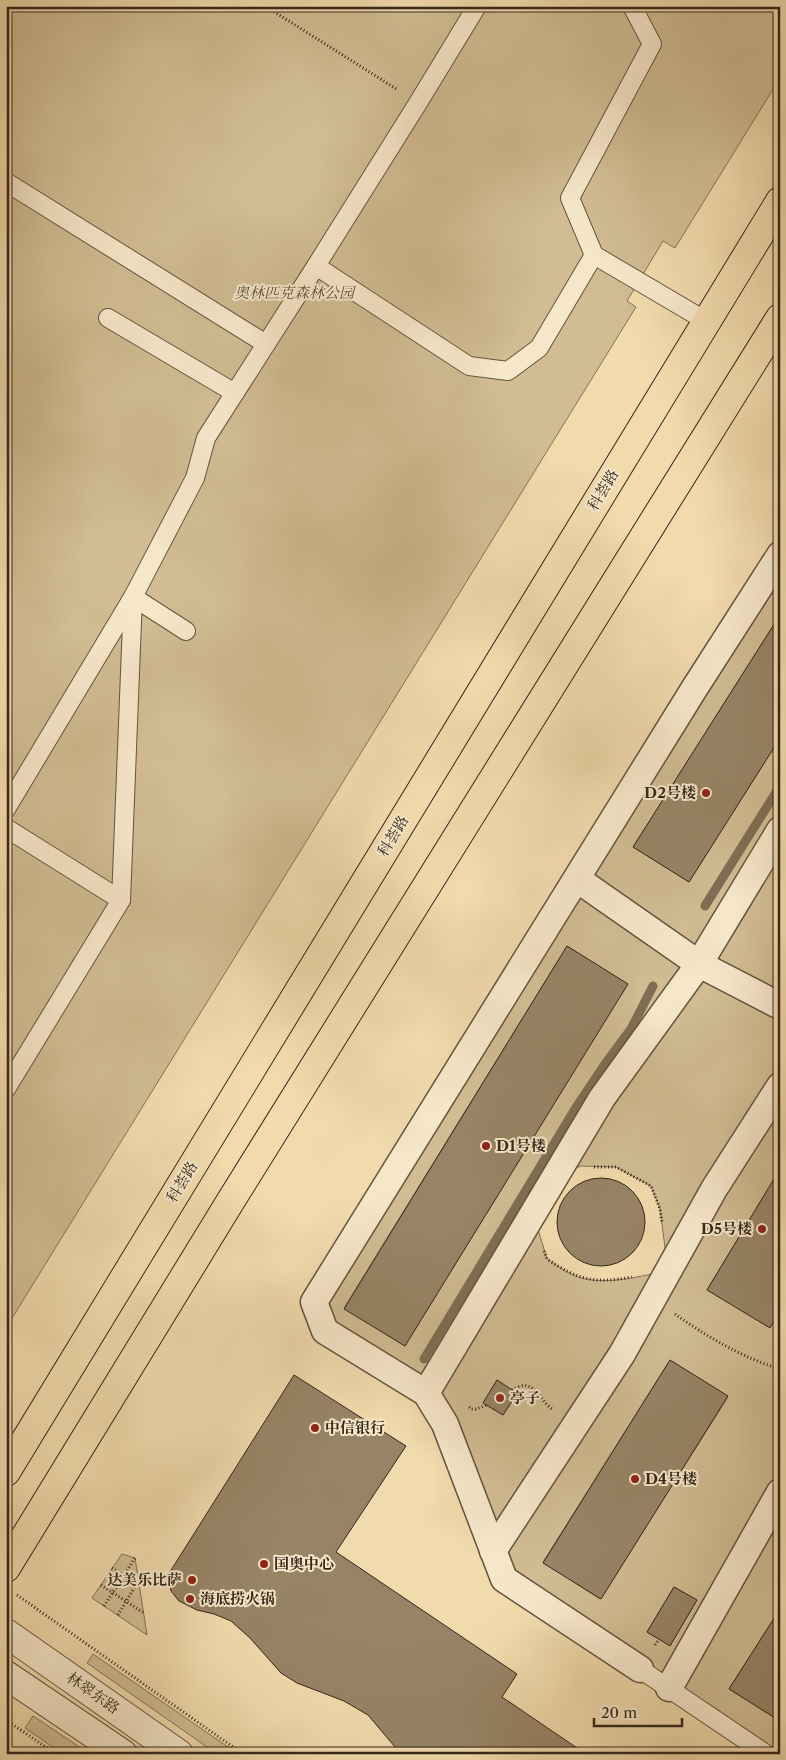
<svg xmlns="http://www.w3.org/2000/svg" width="786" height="1760" font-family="'Libre Caslon Text','Noto Serif SC',serif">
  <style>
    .green { fill: #d1bc93; stroke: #837256; fill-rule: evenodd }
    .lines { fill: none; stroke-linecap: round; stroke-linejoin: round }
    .stream { stroke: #7f6e54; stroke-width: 9 }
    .building { fill: #978466; stroke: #35271a }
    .service-casing { stroke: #64543e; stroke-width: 20 }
    .pedestrian-casing { stroke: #64543e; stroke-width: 29 }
    .minor-casing { stroke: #64543e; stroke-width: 30 }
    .primary-casing { stroke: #35271a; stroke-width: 30 }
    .path { stroke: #35271a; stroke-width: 3; stroke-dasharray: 1 2.5; stroke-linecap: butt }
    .service { stroke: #f6e7c9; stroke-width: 18 }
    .pedestrian { stroke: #f6e7c9; stroke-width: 26 }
    .minor { stroke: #f6e7c9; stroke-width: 28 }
    .primary { stroke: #f1daac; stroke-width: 28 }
    .poi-dot { fill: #8f2418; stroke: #f6e7c9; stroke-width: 2 }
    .labels { text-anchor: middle; stroke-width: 4; stroke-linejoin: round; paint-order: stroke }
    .park-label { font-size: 15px; font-style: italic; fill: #5c4c38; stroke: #f6e7c9 }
    .street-label { font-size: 15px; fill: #35271a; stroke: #f6e7c9 }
    .poi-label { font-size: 15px; font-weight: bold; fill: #35271a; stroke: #f6e7c9; text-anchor: start }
  </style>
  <rect width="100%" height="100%" fill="#f1daac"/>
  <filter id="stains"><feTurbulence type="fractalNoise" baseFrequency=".004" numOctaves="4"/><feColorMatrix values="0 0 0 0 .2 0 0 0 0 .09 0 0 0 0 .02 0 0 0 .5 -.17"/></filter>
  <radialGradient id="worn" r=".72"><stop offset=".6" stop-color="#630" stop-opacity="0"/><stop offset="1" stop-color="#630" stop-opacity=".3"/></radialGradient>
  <g class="green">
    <path d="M6,6H780V78L675,248L663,241L627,301L636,307L6,1328Z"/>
    <path d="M780,555V615L633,847L689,882L780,738V1169L707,1290L780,1311V1609L729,1689L780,1721V1754H766L504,1579L445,1424L350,1347L314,1302ZM567,946L627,984L405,1346L344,1308ZM581,1166L616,1167L651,1186L660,1209L668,1271C639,1276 607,1286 578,1277C567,1273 556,1265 547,1259L533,1213L555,1176ZM670,1360L728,1397L600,1599L543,1562ZM497,1380L517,1394L503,1415L483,1403ZM674,1587L697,1600L670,1645L647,1632Z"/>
    <path d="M122,1554L135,1558L147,1635L92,1598Z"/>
    <path d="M93,1654L238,1754H217L87,1663Z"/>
    <path d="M33,1716L90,1754H63L25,1728Z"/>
  </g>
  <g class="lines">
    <g class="stream">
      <path d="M705,906L780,786"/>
      <path d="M424,1359L575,1109L605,1064L631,1029L653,986"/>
    </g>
  </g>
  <g class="building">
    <path d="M780,615V738L689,882L633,847Z"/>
    <path d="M567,946L628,984L405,1346L344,1309Z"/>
    <path d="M780,1169V1311L770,1328L707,1290Z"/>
    <circle cx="601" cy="1222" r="44"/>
    <path d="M670,1360L728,1396L601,1599L543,1563Z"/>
    <path d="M294,1375L406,1446L336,1552L517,1674L502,1697L586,1754H401L368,1715L344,1701L297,1683L281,1673L250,1638L231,1621L214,1614L197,1610L179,1601L171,1591L168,1575Z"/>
    <path d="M497,1380L517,1393L503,1415L483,1403Z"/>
    <path d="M674,1587L697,1600L670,1646L647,1632Z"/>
    <path d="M780,1609V1721L729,1689Z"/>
  </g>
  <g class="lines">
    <defs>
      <g id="service">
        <path d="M6,182L266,344"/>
        <path d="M594,255L706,321"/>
        <path d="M316,266L418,103L477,6"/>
        <path d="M108,318L235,393"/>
        <path d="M6,809L133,597L186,631"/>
        <path d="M6,828L121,900"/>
        <path d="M6,1089L121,900L133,597L195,478L206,438L316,266L469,366L508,371L539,348L594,255L570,198L652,44L632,6"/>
        <path d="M640,1669L766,1754"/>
      </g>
      <g id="pedestrian">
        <path d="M577,879L699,964L780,1006"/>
        <path d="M426,1393L602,1098L699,964L780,830"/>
        <path d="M493,1551L622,1354L714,1189L780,1086"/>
        <path d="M640,1669L504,1579L445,1424L426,1393L325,1331L314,1302L694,689L780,555"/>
        <path d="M669,1688L780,1492"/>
      </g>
      <g id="minor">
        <path d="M6,1633L179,1754"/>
        <path d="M6,1675L123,1754"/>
      </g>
      <g id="primary">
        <path d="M6,1472L780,201"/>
        <path d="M6,1568L230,1202L780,318"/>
      </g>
    </defs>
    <use href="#service" class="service-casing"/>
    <use href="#pedestrian" class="pedestrian-casing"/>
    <use href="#minor" class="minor-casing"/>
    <use href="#primary" class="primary-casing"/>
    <g class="path">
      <path d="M265,6L398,90"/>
      <path d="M594,1167H616L651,1186L660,1209L662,1222"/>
      <path d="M544,1251L547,1259C579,1280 593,1284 632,1277"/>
      <path d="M675,1314C706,1336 743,1358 780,1369"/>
      <path d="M512,1390C534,1376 538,1399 552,1409"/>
      <path d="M469,1407L471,1409H476L487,1405"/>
      <path d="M112,1568L140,1585"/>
      <path d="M101,1585L144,1613"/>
      <path d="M17,1595L243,1754"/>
      <path d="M104,1606L135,1558"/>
      <path d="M118,1615L139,1580"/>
      <path d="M655,1645L659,1639"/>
      <path d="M6,1720L56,1754"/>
    </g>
    <use href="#service" class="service"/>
    <use href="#pedestrian" class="pedestrian"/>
    <use href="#minor" class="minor"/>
    <use href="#primary" class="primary"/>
  </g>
  <g class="poi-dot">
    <circle cx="706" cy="793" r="5"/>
    <circle cx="486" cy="1146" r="5"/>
    <circle cx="762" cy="1229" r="5"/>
    <circle cx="500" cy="1398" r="5"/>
    <circle cx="315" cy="1428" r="5"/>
    <circle cx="635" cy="1479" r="5"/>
    <circle cx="264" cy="1564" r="5"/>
    <circle cx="192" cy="1580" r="5"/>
    <circle cx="190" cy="1599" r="5"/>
  </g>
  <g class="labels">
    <g class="park-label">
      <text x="294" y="298">奥林匹克森林公园</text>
    </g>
    <g class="street-label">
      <text transform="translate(603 490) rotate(-59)" y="5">科荟路</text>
      <text transform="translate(393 836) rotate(-59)" y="5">科荟路</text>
      <text transform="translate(182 1182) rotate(-59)" y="5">科荟路</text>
      <text transform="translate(93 1693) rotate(35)" y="5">林翠东路</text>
    </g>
    <g class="poi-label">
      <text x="696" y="798" text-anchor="end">D2号楼</text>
      <text x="496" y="1151">D1号楼</text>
      <text x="752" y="1234" text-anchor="end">D5号楼</text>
      <text x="510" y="1403">亭子</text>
      <text x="325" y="1433">中信银行</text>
      <text x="645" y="1484">D4号楼</text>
      <text x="274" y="1569">国奥中心</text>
      <text x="182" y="1585" text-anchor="end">达美乐比萨</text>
      <text x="200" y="1604">海底捞火锅</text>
    </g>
  </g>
  <rect width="786" height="1760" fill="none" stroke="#f1daac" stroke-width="25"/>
  <rect x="8" y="8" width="771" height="1745" fill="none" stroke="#35271a" stroke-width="2.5"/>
  <rect x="12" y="12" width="761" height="1735" fill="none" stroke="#35271a"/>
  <path d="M594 1718v8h88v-8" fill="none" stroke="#35271a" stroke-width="2.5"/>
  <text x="601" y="1718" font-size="15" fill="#35271a" stroke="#f6e7c9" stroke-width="4" paint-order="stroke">20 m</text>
  <rect width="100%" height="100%" filter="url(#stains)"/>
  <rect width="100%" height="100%" fill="url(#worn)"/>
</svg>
